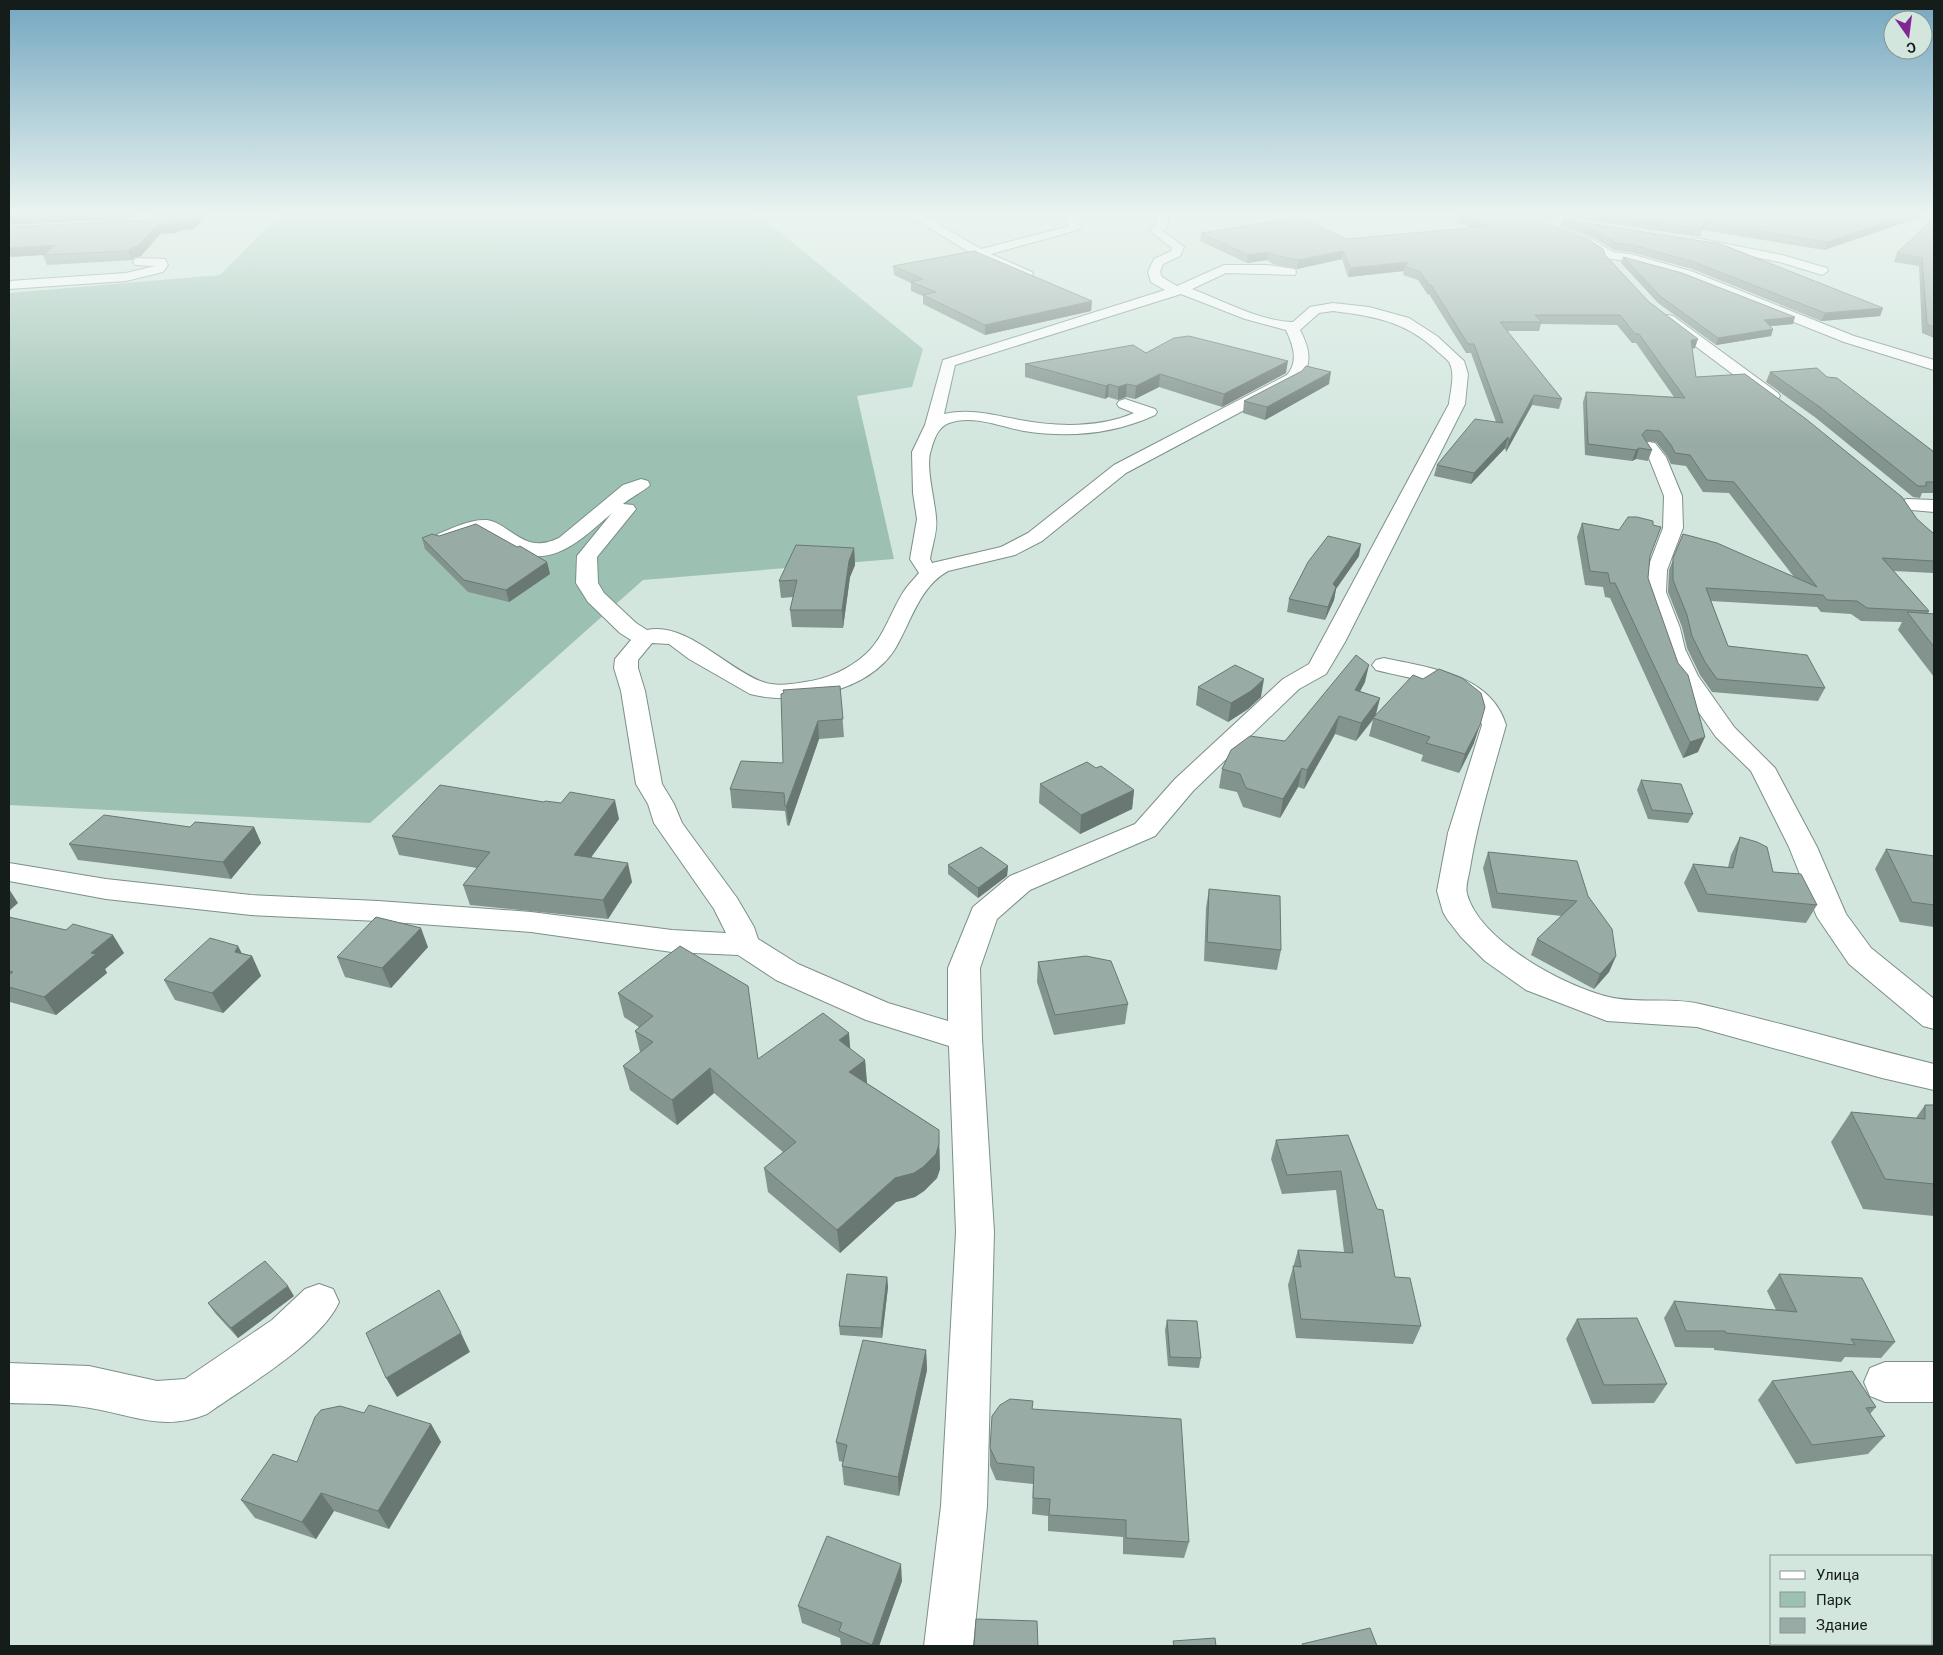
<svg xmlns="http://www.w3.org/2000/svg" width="1943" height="1655" font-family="Roboto,sans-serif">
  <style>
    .green { fill: #9cc1b3 }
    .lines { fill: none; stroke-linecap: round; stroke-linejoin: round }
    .minor-casing { stroke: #7c8f88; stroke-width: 2 }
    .minor { fill: #fff; fill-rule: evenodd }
    .wall { fill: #83938d }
    .shaded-wall { fill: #6a7873 }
    .building { fill: #98aba4; stroke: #6a7873 }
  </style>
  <rect width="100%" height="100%" fill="#d2e6de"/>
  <path class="green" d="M283,212H755L923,349L912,387L857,396L894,559L643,580L370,823L9,805V293L220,275Z"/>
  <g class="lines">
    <defs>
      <g id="minor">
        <path d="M143,212H157L131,227L100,229L94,226L100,223L128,221Z"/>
        <path d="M904,212H918L981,249L1070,226L1066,218L1072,215L1076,216L1082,226L1078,230L991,254L1032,272L1033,275L1027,279L975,256Z"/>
        <path d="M1161,212L1172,213L1168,218V225L1163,231L1184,247L1180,256L1163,264L1160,272L1162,277L1177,286L1224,265H1268L1295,269L1296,272L1295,275L1226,273L1192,289C1221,300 1262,322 1293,322L1310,307L1333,303L1369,307L1409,318L1437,336L1464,361L1468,374L1465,404L1345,642L1326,674L1299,689L1193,791L1155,836L1030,890L997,919L980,968L982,1039L994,1232L987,1506L973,1646H924L941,1506L956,1232L949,1046L866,1020L776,980L738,955L672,952L531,932L378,921L251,915L106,899L9,881V863L106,879L251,895L378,901L531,912L672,930L726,933L714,909L654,823L648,804L636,784L621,691L614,668L615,659L631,640L620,633L588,602L576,583L577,556L612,513C584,537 554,569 514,551C503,546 494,538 484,532L445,544L438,542L435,538L438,534C453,528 470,519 487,520C493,521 497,523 502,526C523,540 533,550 559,538L623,485L641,479L648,481L650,485C647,489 630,498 623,504L633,505L636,509L597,557L598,583L604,593L636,623L647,630C686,621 728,670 763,682C776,687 792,684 805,682C827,679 850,669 867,653C884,637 891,611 904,591C908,585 914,579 919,573L910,559L917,519L913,493L912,452L925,425L943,360L1165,290L1151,282L1148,272L1154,259L1171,251L1172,248L1150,231L1156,224V218ZM1181,294L1245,319L1286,330C1293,345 1299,361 1287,375L1114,465L1028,533L1001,547L932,563L930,559C932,546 938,530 936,518C935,499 925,467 931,450C934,439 938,427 949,423C972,414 1002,427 1024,431C1069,438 1114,434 1155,415L1157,412L1155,409L1125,399L1119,401L1117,404L1119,407L1134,413C1100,428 1056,427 1020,420C994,415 970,408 944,414L955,365ZM1333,311C1373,316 1404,321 1435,349C1439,353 1446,358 1449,362C1456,374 1450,392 1449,404L1309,664L1283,679L1175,779L1135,824L1010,876L973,907L948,968V1021L888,1003L798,964L758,939L754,927L737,898L682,823L674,804L662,784L645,691L638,668V660L652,643L669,644L689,659L750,694C796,706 868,692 895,649C911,622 919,587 948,571L1015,555L1042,541L1126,473L1299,381C1313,364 1310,349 1300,330L1319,313Z"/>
        <path d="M1501,212H1517L1593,240L1613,252L1630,254L1691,271L1854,336L1934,360V370L1844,342L1681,277L1625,261L1606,258L1585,246L1503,214Z"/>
        <path d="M1915,212H1929L1934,215V222Z"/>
        <path d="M1696,238L1782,255L1827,268L1828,271L1822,275L1780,262L1692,245L1690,242L1692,239Z"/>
        <path d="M139,258L165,259L168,265L163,272L126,281L9,289V281L126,273L155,266L135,265L133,262L135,259Z"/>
        <path d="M1668,315L1673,316L1778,393L1780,396L1778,399H1766L1663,322L1661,319L1663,316Z"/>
        <path d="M1649,442L1655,443L1666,457L1682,496L1683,528L1667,570L1666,592L1680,628L1685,649L1698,676L1734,727L1775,768L1817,847L1846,914L1871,948L1934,999V1029L1923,1026L1849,964L1817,917L1789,847L1751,771L1716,737L1674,677L1663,649L1658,628L1644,592L1647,570L1663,528L1664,496L1649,458L1640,447L1643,443Z"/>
        <path d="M1907,499L1934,500V512L1900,509L1898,505L1900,501Z"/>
        <path d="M1384,658C1429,668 1491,674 1506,725C1493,772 1478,819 1470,868C1469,876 1465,886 1467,894C1480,941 1564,986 1609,997C1638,1004 1671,997 1700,1004C1778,1022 1856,1045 1934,1064V1090L1882,1078L1697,1027L1607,1021L1526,990L1485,961L1461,937L1447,919L1443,912L1437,891L1448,833L1482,725C1480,720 1479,714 1477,710C1461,685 1403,677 1376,670L1372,665L1376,660Z"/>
        <path d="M319,1284L333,1289L339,1302C321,1343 245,1387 207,1414C163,1432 133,1415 90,1408C63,1403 36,1404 9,1403V1363L89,1366L157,1381L185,1379L272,1320L305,1289Z"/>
        <path d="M1885,1362H1934V1402H1885L1870,1396L1864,1382L1870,1368Z"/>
      </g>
    </defs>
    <use href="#minor" class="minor-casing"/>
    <use href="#minor" class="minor"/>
  </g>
  <g class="wall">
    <path d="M149,212H208L197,226L193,229L181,230L176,233L160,234L141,256L135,257L132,260L47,265L43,255L9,257L170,218H151Z"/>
    <path d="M1455,212H1514L1605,255L1649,302L1695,348L1692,349L1696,377L1917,519L1934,534V573L1894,571L1929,611L1928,614H1934V677L1898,630L1902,622L1861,621L1851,614L1821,612L1817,607L1711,601L1728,646L1825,688L1818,701L1712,692L1700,675L1687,648L1682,627L1668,592L1669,570L1683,534L1794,577L1729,493L1703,492L1686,466L1671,464L1667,456L1656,442L1646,441L1652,450L1648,461L1636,459L1632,461L1585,455L1583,402L1586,392L1674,397L1636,343H1632L1617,325L1541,324L1539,331H1507L1562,399L1559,409L1532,405L1506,452L1505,448L1471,484L1434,476L1437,465L1496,422L1471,353H1466L1429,294L1428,295L1418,280L1403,275L1404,271L1348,277L1342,259L1297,269L1273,264L1267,260L1247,263L1200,241L1201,233L1346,239L1472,228L1456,222L1458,214H1461Z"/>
    <path d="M1522,212H1924L1921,217L1824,250L1702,230L1700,237L1558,216L1553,218L1551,222Z"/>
    <path d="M1934,218V338L1922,333L1919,266L1894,262L1897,253Z"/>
    <path d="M1562,219L1883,308L1880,316L1821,321L1692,269L1630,252L1614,250L1594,238L1560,226Z"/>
    <path d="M1623,257L1793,324L1770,326L1773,329L1771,336L1716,345L1658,303L1621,263Z"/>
    <path d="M893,266L1092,301L1091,311L985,335L923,304V296L911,291V283L894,275Z"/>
    <path d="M1146,353L1286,373L1222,407L1159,387L1135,399L1126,397L1118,400L1108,397L1105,399L1025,377V364Z"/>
    <path d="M1770,372L1827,377L1934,452V493H1922L1920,498L1913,497L1816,418L1766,382Z"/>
    <path d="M1329,384L1265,420L1243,413L1244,401Z"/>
    <path d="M1582,523L1619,530L1650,556L1648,578L1698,752L1683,758L1610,598L1605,597L1603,587L1585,585L1577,537Z"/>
    <path d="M439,536L517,547L547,562L550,574L509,602L468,592L425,549L422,538Z"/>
    <path d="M854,548L855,565L850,577L843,628L792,627L790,610L793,597L781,598L779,581Z"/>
    <path d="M1359,556L1336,589L1334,600L1325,620L1287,612L1289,599Z"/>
    <path d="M1365,682L1360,691L1380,698L1376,715L1474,743L1459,773L1421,761L1423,755L1369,736L1373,720L1356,741L1335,734L1304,789L1298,787L1280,818L1243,807L1237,792L1219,788L1222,769L1285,741Z"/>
    <path d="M840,686L844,737L819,739L789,826L787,825L785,811L732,808L730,789L783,763Z"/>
    <path d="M1198,687L1261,697L1248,709L1228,722L1196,705Z"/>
    <path d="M1096,768L1134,790L1132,809L1080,834L1039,803L1040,784Z"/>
    <path d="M1641,780L1693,814L1688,823L1648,819L1637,790Z"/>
    <path d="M544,802L619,819L591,857L632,882L608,919L470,905L463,885L477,868L399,855L392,836Z"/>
    <path d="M190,827H254L261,843L231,879L78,860L69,844Z"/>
    <path d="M1740,837L1773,872L1817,905L1806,923L1698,912L1684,883L1693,864L1728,867L1731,855Z"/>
    <path d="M1886,849L1934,856V927L1900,922L1875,869Z"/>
    <path d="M1488,852L1588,896L1616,956L1609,972L1594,989L1531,955L1537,939L1562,916L1492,908L1483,868Z"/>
    <path d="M948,865L1008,866L1007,876L978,898L948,874Z"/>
    <path d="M1209,889L1281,950L1277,970L1204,961L1206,908Z"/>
    <path d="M9,917L124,953L105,969L107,973L56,1015L10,1002L9,1000Z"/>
    <path d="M428,947L391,988L345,977L337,957Z"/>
    <path d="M242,953L252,956L261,976L223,1013L175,1000L164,980Z"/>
    <path d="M1038,962L1128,1004L1125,1024L1054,1035L1037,982Z"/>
    <path d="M748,986L758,1059L850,1049L865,1060L867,1083L939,1130L940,1169L937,1178L924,1191L915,1197L896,1202L840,1253L768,1192L764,1168L783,1152L714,1093L677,1125L630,1090L623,1066L640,1052L635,1031L639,1027L624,1017L618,993Z"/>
    <path d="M1925,1105H1934V1216L1863,1209L1831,1142L1851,1112L1916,1118Z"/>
    <path d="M1348,1135L1395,1277L1421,1326L1413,1344L1296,1338L1288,1285L1298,1250L1344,1252L1336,1190L1282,1194L1271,1159L1276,1140Z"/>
    <path d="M1779,1274L1895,1342L1881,1358L1845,1357L1841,1362L1714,1350V1348L1675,1347L1664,1318L1674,1301L1776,1310L1767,1291Z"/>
    <path d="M887,1277L888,1287L882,1338L840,1335L839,1326Z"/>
    <path d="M294,1296L238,1338L215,1313L208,1303Z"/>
    <path d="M1577,1319L1667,1384L1654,1403L1592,1404L1566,1339Z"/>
    <path d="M1167,1320L1201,1358L1199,1368L1168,1366L1165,1330Z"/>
    <path d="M926,1350L927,1370L899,1496L844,1485L842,1466L843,1462L839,1461L836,1442Z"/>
    <path d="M1772,1381L1876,1407L1870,1414L1885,1436L1868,1454L1796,1464L1758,1400Z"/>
    <path d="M1032,1409L1189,1542L1184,1558L1123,1554V1537L1048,1531V1516L1032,1514L1033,1484L996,1480L990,1466V1448Z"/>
    <path d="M364,1413L431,1424L441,1442L389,1529L334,1511L316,1539L255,1518L241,1500L297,1462Z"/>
    <path d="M902,1581L879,1646H841L840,1638L802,1623L798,1606Z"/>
  </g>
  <g class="shaded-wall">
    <path d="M97,212H140L127,219L9,225V226V216Z"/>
    <path d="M199,212H208L197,226L193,229L181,230L176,233L160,234L141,256L135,257L132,260L128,251L157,225Z"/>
    <path d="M1554,212H1559L1558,216L1553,218L1551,222Z"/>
    <path d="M1918,212H1924L1921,217L1824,250L1827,242Z"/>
    <path d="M56,245L60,254L9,257V248Z"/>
    <path d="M1343,251L1342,259L1297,269L1298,260Z"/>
    <path d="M1268,252L1267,260L1247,263L1248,255Z"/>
    <path d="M1408,262L1405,266L1404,271L1348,277L1350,268Z"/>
    <path d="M1092,301L1091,311L985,335V325Z"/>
    <path d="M1883,308L1880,316L1821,321L1825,313Z"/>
    <path d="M1795,317L1793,324L1761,327L1764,320Z"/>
    <path d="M1773,329L1771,336L1716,345L1718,338Z"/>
    <path d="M1698,339L1695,348L1688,350L1691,340Z"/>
    <path d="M1288,361L1286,373L1222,407L1224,394Z"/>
    <path d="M1331,372L1329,384L1265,420L1267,407Z"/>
    <path d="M1160,374L1159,387L1135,399L1136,386Z"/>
    <path d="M1109,384L1108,397L1105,399L1106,386Z"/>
    <path d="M1127,384L1126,397L1118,400V387Z"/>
    <path d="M1534,395L1532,405L1506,452L1509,441Z"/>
    <path d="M1508,437L1505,448L1471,484L1474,473Z"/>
    <path d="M1639,448L1636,459L1632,461L1636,450Z"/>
    <path d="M1361,544L1359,556L1336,589L1334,600L1325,620L1333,584Z"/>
    <path d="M854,548L855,565L850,577L843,628L842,610L849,561Z"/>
    <path d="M547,562L550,574L509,602L506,590Z"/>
    <path d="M1369,665L1365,682L1351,708L1355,690Z"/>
    <path d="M1264,679L1261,697L1248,709L1228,722L1231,703Z"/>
    <path d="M1380,698L1375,716L1356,741L1361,723Z"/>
    <path d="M1339,716L1335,734L1304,789L1307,770Z"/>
    <path d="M818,721L819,739L789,826L786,807Z"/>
    <path d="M1480,725L1474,743L1459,773L1465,754Z"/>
    <path d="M1705,737L1698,752L1683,758L1690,742Z"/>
    <path d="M1302,768L1298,787L1280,818L1283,799Z"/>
    <path d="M1134,790L1132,809L1080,834L1081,815Z"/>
    <path d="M615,800L619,819L579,874L574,855Z"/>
    <path d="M254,827L261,843L231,879L223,862Z"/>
    <path d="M628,863L632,882L608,919L603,900Z"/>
    <path d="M1008,866L1007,876L978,898V888Z"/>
    <path d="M9,889L18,903L9,911Z"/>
    <path d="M421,928L428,947L391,988L382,968Z"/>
    <path d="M113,935L124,953L105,969L107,973L56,1015L44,997L91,953Z"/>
    <path d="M238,946L246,961L252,956L261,976L223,1013L212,993Z"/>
    <path d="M1616,956L1609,972L1594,989L1600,974Z"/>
    <path d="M849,1033L851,1057L839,1040Z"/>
    <path d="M865,1060L867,1084L849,1072Z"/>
    <path d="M710,1068L714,1093L677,1125L672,1100Z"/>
    <path d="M939,1144L940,1169L937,1178L924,1191L915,1197L896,1202L840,1253L837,1230L895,1178Z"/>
    <path d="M887,1277L888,1287L882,1338L881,1328Z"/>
    <path d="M288,1286L294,1296L238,1338L231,1328Z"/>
    <path d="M461,1333L470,1352L397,1397L386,1378Z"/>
    <path d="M926,1350L927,1370L899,1496L898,1477Z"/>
    <path d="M431,1424L441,1442L389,1529L378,1511Z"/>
    <path d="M321,1493L334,1511L316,1539L302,1522Z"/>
    <path d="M901,1564L902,1581L879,1646H872Z"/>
  </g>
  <g class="building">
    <path d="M9,212H97L9,216Z"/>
    <path d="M173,212H199L194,218L190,220L178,221L173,224L157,225L137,247L131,248L128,251L43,255L56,245L9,248V227L169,219L177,214Z"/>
    <path d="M1475,212H1514L1587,239L1603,249L1605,255L1649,302L1698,339L1691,340L1696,377L1745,374L1806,419L1902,497L1917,519L1934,534V561L1882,558L1929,611L1867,608L1857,601L1827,600L1823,595L1706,588L1728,646L1807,655L1825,688L1717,679L1705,662L1692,636L1687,615L1673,580V558L1683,534L1717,543L1817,587L1734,482L1707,480L1690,455L1675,453L1671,445L1660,431L1646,430L1642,435L1652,450L1639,448L1636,450L1588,444L1586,392L1685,398L1639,334H1635L1620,315H1535L1542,322H1500L1562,399L1534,395L1509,441L1508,437L1474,473L1437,465L1475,419L1503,423L1474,344H1468L1431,285L1430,286L1420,272L1405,266L1408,262L1350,268L1343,251L1298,260L1274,255L1268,252L1248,255L1201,233L1300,217L1346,239L1490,226L1458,214L1477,212Z"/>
    <path d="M1545,212H1554L1553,215Z"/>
    <path d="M1585,212H1918L1827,242L1704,222L1702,229Z"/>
    <path d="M1934,218V327L1927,324L1922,258L1897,253Z"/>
    <path d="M1562,219L1721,244L1883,308L1825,313L1694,262L1633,245L1616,243L1596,231Z"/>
    <path d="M974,251L1092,301L985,325L923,295L936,292L911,282L923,279L893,266Z"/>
    <path d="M1623,257L1682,273L1795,317L1764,320L1773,329L1718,338L1660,296Z"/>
    <path d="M1189,336L1288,361L1224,394L1160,374L1136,386L1127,384L1118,387L1109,384L1106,386L1025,364L1133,345L1146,353L1174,338Z"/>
    <path d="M1306,366L1331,372L1267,407L1244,401L1302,371Z"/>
    <path d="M1817,368L1827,377L1837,378L1934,452V482H1926V486H1918L1821,408L1770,372Z"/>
    <path d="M1628,517H1637L1653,521V525L1661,527L1650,556L1648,578L1678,663L1688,675L1705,737L1690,742L1615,583H1610L1608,573L1590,571L1582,523L1619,530Z"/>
    <path d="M476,524L517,547L520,546L547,562L506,590L464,580L422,538L432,534L439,536Z"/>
    <path d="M1328,536L1361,544L1333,584L1336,587L1328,607L1289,599L1308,562Z"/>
    <path d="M796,545L854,548L849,561L842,610H790L797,580L779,581Z"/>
    <path d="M1907,612L1934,614V647Z"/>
    <path d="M1356,655L1369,665L1355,690L1380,698L1361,723L1339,716L1307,770L1302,768L1283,799L1246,788L1240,774L1222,769L1231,750L1250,736L1285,741Z"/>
    <path d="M1235,665L1264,679L1251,691L1231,703L1198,687Z"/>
    <path d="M1439,669L1462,678L1481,693L1485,707L1480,725L1465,754L1426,743L1430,737L1373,718L1413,675L1423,679Z"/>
    <path d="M840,686L843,719L818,721L786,807L785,806L784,793L730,789L741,761L783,763L781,694L784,693L783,690Z"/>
    <path d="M1087,762L1096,768L1101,766L1134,790L1081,815L1040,784Z"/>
    <path d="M1641,780L1681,784L1693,814L1652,810Z"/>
    <path d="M440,785L544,802L545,801L561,803L570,792L615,800L574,855L628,863L603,900L463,885L490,852L392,836Z"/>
    <path d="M104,815L190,827L195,822L254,827L223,862L69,844Z"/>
    <path d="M1740,837L1757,842L1767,847L1773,872L1801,874L1817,905L1707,894L1693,864L1733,868Z"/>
    <path d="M981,847L1008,866L978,888L948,865Z"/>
    <path d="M1886,849L1934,856V905L1912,902Z"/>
    <path d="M1488,852L1577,861L1588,896L1612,929L1616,956L1600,974L1537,939L1577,901L1497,893Z"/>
    <path d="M1209,889L1280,896L1281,950L1207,942Z"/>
    <path d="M9,917L66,930L73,924L113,935L91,953L96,954L44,997L9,987V975L13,972L9,971Z"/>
    <path d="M376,917L421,928L382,968L337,957Z"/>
    <path d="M210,938L238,946L235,952L252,956L212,993L164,980Z"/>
    <path d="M680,946L748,986L758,1059L823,1013L849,1033L839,1040L865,1060L849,1072L939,1130V1144L936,1154L923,1167L914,1173L895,1178L837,1230L764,1168L796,1142L710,1068L672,1100L623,1066L653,1042L635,1031L653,1016L618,993Z"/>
    <path d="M1086,956L1111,961L1128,1004L1055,1015L1038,962Z"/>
    <path d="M1925,1105H1934V1184L1885,1179L1851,1112L1925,1119Z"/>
    <path d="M1348,1135L1377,1209L1383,1210L1395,1277L1410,1278L1421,1326L1301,1319L1293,1266L1301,1267L1298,1250L1353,1253L1341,1171L1287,1175L1276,1140Z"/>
    <path d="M265,1261L288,1286L231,1328L208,1303Z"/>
    <path d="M847,1274L887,1277L881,1328L839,1326Z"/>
    <path d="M1779,1274L1862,1278L1895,1342L1851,1339L1855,1345L1726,1333L1725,1331H1686L1674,1301L1797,1312Z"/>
    <path d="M439,1290L461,1333L386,1378L366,1333Z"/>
    <path d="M1637,1318L1667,1384L1604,1385L1577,1319Z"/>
    <path d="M1167,1320L1197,1321L1201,1358L1170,1357Z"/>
    <path d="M863,1340L926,1350L898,1477L842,1466L847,1445L836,1442Z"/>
    <path d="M1852,1371L1876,1407L1866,1408L1885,1436L1812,1445L1772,1381Z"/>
    <path d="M1010,1399L1033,1401L1032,1409L1181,1419L1189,1542L1126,1538V1520L1049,1515L1050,1499L1033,1498L1034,1467L997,1463L990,1448L992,1416L1000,1405Z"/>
    <path d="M369,1405L431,1424L378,1511L321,1493L302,1522L241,1500L273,1454L297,1462L315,1417L321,1410L340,1406L364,1413Z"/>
    <path d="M827,1536L901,1564L872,1645L839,1631L842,1623L798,1606Z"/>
    <path d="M976,1619L1037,1621L1038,1646H974Z"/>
    <path d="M1370,1628L1377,1646H1303L1302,1644Z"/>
    <path d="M1215,1638L1216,1646H1174L1173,1641Z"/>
  </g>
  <linearGradient id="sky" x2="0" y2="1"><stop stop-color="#74a7c0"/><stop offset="0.48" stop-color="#ebf4f0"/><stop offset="1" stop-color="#ebf4f0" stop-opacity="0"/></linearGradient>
  <rect width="1943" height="444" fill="url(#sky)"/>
  <rect width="1943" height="1655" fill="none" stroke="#151d1a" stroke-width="20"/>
  <rect x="1770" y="1555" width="162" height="90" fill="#d2e6de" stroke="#869690"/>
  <rect x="1780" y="1571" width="25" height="8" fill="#ffffff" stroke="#869690"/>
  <text x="1816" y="1580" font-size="15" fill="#151d1a">Улица</text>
  <rect x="1780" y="1592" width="25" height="15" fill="#9cc1b3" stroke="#869690"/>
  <text x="1816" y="1605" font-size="15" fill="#151d1a">Парк</text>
  <rect x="1780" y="1618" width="25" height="15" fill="#98aba4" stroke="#869690"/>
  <text x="1816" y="1630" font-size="15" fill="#151d1a">Здание</text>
  <g transform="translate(1908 35) rotate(166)"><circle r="24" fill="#d2e6de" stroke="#869690"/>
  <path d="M0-4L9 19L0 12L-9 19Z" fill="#812693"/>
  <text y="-8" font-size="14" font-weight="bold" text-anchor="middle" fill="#151d1a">С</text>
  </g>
</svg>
